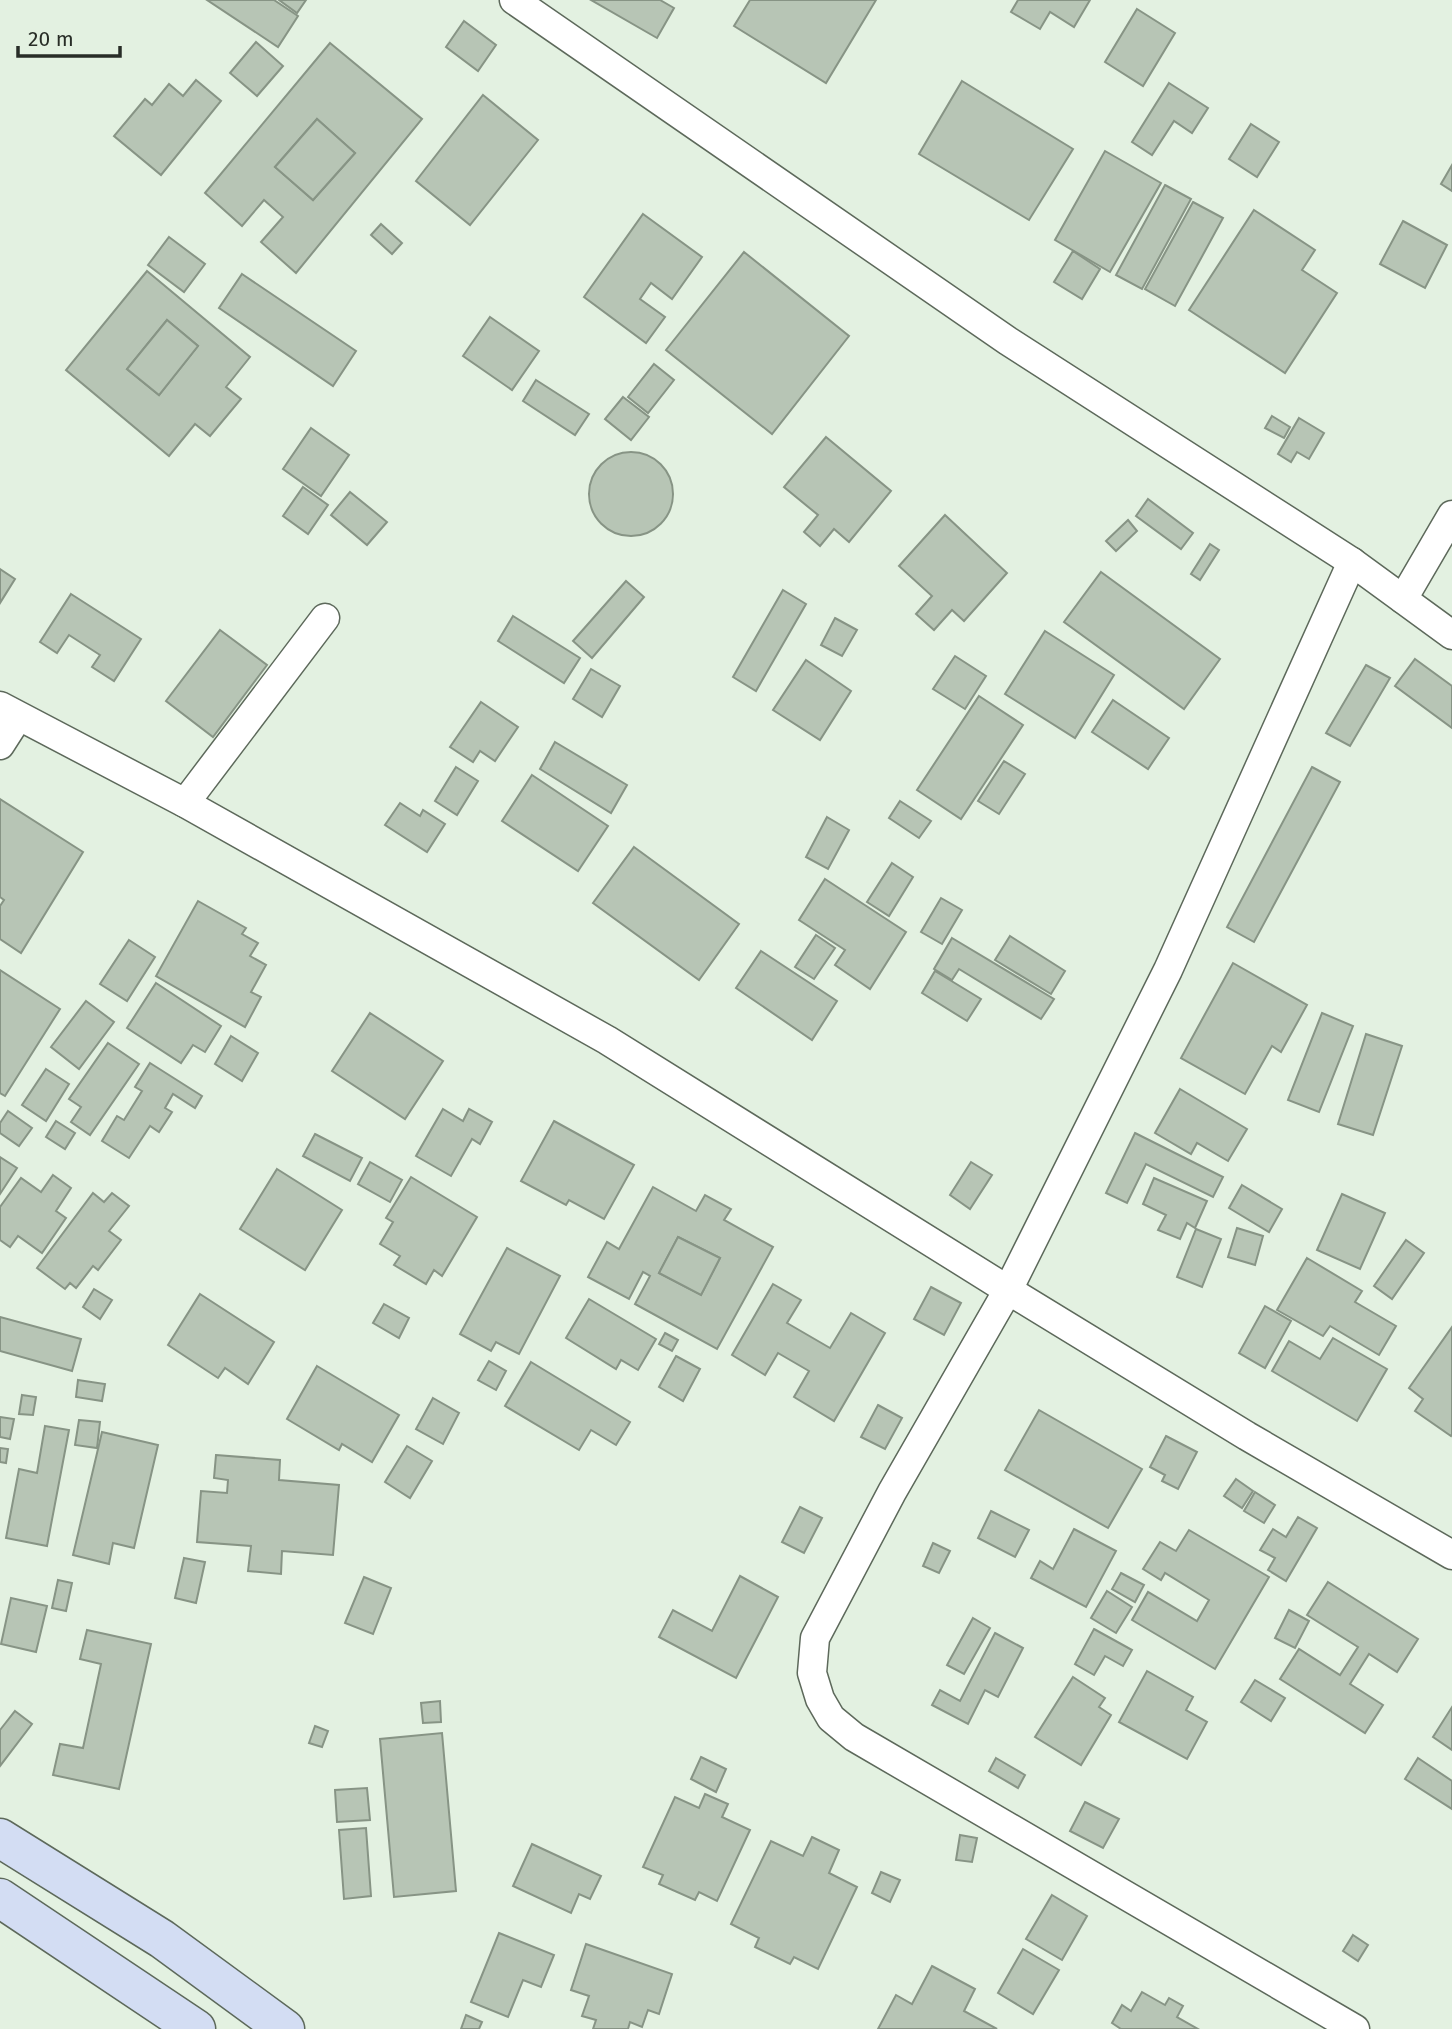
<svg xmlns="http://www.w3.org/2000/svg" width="1452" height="2029" font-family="'Fira Sans',sans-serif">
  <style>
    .building { fill: #b7c5b5; stroke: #879485; stroke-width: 2; fill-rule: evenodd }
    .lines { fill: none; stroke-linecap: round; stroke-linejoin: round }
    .street-casing { stroke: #5d695b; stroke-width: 31 }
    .secondary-casing { stroke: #5d695b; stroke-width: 41 }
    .street { stroke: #fff; stroke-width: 28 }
    .secondary { stroke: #d3ddf3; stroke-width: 38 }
  </style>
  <rect width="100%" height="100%" fill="#e3f1e1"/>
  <g class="building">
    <path d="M207,0H274L298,16L278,47Z"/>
    <path d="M279,0H306L297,13Z"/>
    <path d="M591,0H660L674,8L657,38Z"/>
    <path d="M750,0H876L826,83L734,26Z"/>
    <path d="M1018,0H1090L1074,27L1050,12L1040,29L1011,12Z"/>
    <path d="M1137,9L1175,33L1143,86L1105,62Z"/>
    <path d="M464,21L496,45L478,71L446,47Z"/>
    <path d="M256,42L283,66L257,96L230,73Z"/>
    <path d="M330,43L422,119L296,273L261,242L283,217L264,200L242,226L205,193ZM317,119L355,153L313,200L275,167Z"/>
    <path d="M196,80L221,101L161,175L114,136L145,99L152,105L169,84L183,96Z"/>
    <path d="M962,81L1073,149L1029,220L919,154Z"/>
    <path d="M1169,83L1208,108L1192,133L1174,121L1152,155L1132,142Z"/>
    <path d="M483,95L538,140L470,225L416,181Z"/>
    <path d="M317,119L355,153L313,200L275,167Z"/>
    <path d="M1251,124L1279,142L1257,177L1229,159Z"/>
    <path d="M1105,151L1161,183L1110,272L1055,240Z"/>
    <path d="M1452,165V191L1441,184Z"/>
    <path d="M1165,185L1191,199L1142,289L1116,275Z"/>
    <path d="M1193,202L1223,218L1175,306L1145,289Z"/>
    <path d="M1254,210L1315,250L1302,270L1337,293L1285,373L1189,310Z"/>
    <path d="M643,214L702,257L672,299L651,283L640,299L665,317L646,343L584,297Z"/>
    <path d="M1403,221L1447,245L1425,288L1380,264Z"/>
    <path d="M381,224L402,243L392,254L371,235Z"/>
    <path d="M169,237L205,264L184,292L148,265Z"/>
    <path d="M1073,251L1100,269L1082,299L1054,282Z"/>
    <path d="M744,252L849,336L772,434L666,350Z"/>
    <path d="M147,271L250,357L226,387L241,399L210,436L195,424L169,456L66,370ZM167,320L198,346L159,395L127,369Z"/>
    <path d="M242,274L356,351L333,386L219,308Z"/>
    <path d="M490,317L539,351L512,390L463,356Z"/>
    <path d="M167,320L198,346L159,395L127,369Z"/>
    <path d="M654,364L674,380L648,413L628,397Z"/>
    <path d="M536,380L589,414L575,435L523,401Z"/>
    <path d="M623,397L649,417L631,440L605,419Z"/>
    <path d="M1272,416L1290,427L1284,438L1265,428Z"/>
    <path d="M1299,418L1324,433L1309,459L1297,452L1291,462L1278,454Z"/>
    <path d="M311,428L349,455L321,496L283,469Z"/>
    <path d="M826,437L891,491L849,542L834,529L820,546L804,532L818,515L784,487Z"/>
    <circle cx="631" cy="494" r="42"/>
    <path d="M303,487L328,505L308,534L283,516Z"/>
    <path d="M350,492L387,522L367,545L331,515Z"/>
    <path d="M1148,499L1193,533L1181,549L1136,516Z"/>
    <path d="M945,515L1007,573L964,621L952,610L934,630L916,614L932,596L899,566Z"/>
    <path d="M1128,520L1137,531L1116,551L1106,541Z"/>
    <path d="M1210,544L1219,550L1200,580L1191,574Z"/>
    <path d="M0,569L15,579L0,603Z"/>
    <path d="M1101,572L1220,659L1184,709L1064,622Z"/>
    <path d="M626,581L644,597L592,658L573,641Z"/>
    <path d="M783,590L806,604L756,691L733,677Z"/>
    <path d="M71,594L141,639L114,681L92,667L100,655L69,635L57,653L40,642Z"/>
    <path d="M513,616L580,658L564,683L498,641Z"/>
    <path d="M835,618L857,630L842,656L821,645Z"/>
    <path d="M220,630L267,665L213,737L166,701Z"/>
    <path d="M1045,631L1114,675L1075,738L1005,694Z"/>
    <path d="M955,656L986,676L965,709L933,689Z"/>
    <path d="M1415,659L1452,686V728L1395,686Z"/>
    <path d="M806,660L851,691L820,740L773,710Z"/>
    <path d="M1366,665L1390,678L1350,746L1326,733Z"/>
    <path d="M591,669L620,686L602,717L573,699Z"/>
    <path d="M979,696L1023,725L961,819L917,790Z"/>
    <path d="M1113,700L1169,738L1148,769L1092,732Z"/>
    <path d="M481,702L518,727L495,761L480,751L473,762L450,747Z"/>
    <path d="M555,742L627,785L611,813L540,769Z"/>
    <path d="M1004,761L1025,774L999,814L978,801Z"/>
    <path d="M456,767L478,781L457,815L435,801Z"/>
    <path d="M1312,767L1340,782L1254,942L1227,927Z"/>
    <path d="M532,775L608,826L578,871L502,821Z"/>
    <path d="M0,799L83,852L21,953L0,939V906L4,900L0,897Z"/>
    <path d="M900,801L931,821L919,838L889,818Z"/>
    <path d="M400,803L420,816L423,810L445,824L427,852L385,825Z"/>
    <path d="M827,817L849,830L828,869L806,857Z"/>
    <path d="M634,847L739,924L699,980L593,903Z"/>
    <path d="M892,863L913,877L889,916L867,902Z"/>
    <path d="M825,879L906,932L870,989L835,965L845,950L799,920Z"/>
    <path d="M941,898L962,910L942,944L921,932Z"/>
    <path d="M198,901L246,928L242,934L258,943L250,956L266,965L251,992L261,997L245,1027L156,976Z"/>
    <path d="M816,935L835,948L814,979L795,967Z"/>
    <path d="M1010,936L1065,971L1051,994L995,960Z"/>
    <path d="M952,938L1054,999L1041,1019L959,969L952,980L934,969Z"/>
    <path d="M129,940L155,957L127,1001L100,984Z"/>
    <path d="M761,951L837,1001L812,1040L736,988Z"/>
    <path d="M1233,963L1307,1005L1281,1052L1272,1046L1245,1094L1181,1058Z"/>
    <path d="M0,970L60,1009L5,1096L0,1093Z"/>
    <path d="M935,971L981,999L967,1021L922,993Z"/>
    <path d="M156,983L221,1026L205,1052L193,1045L181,1063L127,1028Z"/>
    <path d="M86,1001L114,1022L79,1069L51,1047Z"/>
    <path d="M370,1013L443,1061L405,1119L332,1071Z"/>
    <path d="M1322,1013L1353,1026L1319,1112L1288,1100Z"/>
    <path d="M1366,1034L1402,1046L1373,1135L1338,1124Z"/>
    <path d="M231,1036L258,1053L242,1081L215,1064Z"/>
    <path d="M108,1043L139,1064L90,1135L71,1122L81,1107L69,1099Z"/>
    <path d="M150,1063L202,1096L195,1108L173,1094L165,1108L172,1112L159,1132L150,1126L129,1158L102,1141L117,1116L124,1120L142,1091L135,1087Z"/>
    <path d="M46,1069L69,1084L46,1121L22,1105Z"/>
    <path d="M1180,1089L1247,1129L1228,1161L1197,1143L1191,1154L1155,1133Z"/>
    <path d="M443,1109L463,1121L469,1109L492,1122L480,1144L472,1139L451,1176L416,1156Z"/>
    <path d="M8,1111L32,1128L19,1146L0,1133V1123Z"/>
    <path d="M56,1121L75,1133L65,1149L46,1137Z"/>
    <path d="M554,1121L634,1165L604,1219L569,1200L566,1205L521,1181Z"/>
    <path d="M1135,1133L1223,1177L1213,1197L1146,1164L1127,1203L1106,1193Z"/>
    <path d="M315,1134L362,1158L350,1181L303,1156Z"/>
    <path d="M0,1157L17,1168L0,1194Z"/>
    <path d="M370,1162L402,1180L390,1202L358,1184Z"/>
    <path d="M971,1162L992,1175L970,1209L950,1195Z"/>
    <path d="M277,1169L342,1210L305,1270L240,1229Z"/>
    <path d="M53,1175L71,1188L56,1211L66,1218L42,1253L18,1236L10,1247L0,1240V1207L21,1178L41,1192Z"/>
    <path d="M411,1177L477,1217L442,1276L434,1270L426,1284L394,1265L400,1256L380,1244L393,1222L386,1218Z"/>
    <path d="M1154,1178L1207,1201L1195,1228L1187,1223L1180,1239L1158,1230L1166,1215L1143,1204Z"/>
    <path d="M1242,1185L1282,1209L1269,1232L1229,1208Z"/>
    <path d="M653,1187L696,1211L705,1195L731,1209L724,1220L773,1247L717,1349L635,1304L650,1276L643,1272L629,1299L588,1277L607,1242L619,1249ZM678,1237L720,1258L701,1295L659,1273Z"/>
    <path d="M93,1193L104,1202L112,1193L129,1206L109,1231L121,1240L98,1270L93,1266L76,1288L70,1283L65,1289L37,1268Z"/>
    <path d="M1342,1194L1385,1213L1360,1269L1317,1250Z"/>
    <path d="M1237,1228L1263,1236L1255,1265L1228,1257Z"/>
    <path d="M1196,1229L1221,1239L1202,1287L1177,1277Z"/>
    <path d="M678,1237L720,1258L701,1295L659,1273Z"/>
    <path d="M1406,1240L1424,1253L1392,1299L1374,1286Z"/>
    <path d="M507,1248L560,1276L519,1354L496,1342L491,1351L460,1334Z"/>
    <path d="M1307,1258L1362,1291L1355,1302L1396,1326L1379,1355L1330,1326L1323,1336L1277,1310Z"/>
    <path d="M773,1284L801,1300L787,1323L830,1348L851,1313L885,1333L834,1421L794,1397L809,1371L778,1353L765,1375L732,1355Z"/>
    <path d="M931,1287L961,1303L944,1335L914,1319Z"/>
    <path d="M94,1289L112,1300L100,1319L83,1307Z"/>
    <path d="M200,1294L274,1342L248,1384L225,1368L218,1378L168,1345Z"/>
    <path d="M589,1299L656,1339L638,1370L621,1360L616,1369L566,1338Z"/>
    <path d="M384,1304L409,1318L399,1338L373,1323Z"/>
    <path d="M1265,1306L1291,1321L1265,1368L1239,1353Z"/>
    <path d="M0,1317L81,1339L72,1371L0,1351Z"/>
    <path d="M1452,1327V1434L1451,1436L1415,1411L1423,1399L1409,1388Z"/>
    <path d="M665,1333L678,1340L672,1351L659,1344Z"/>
    <path d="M1333,1338L1387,1369L1357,1421L1272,1371L1289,1341L1320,1359Z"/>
    <path d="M676,1356L700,1369L683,1401L659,1387Z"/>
    <path d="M489,1361L506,1371L496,1390L478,1380Z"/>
    <path d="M531,1362L630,1422L616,1445L591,1430L579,1450L505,1406Z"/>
    <path d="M317,1366L399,1415L372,1462L342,1444L339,1450L287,1419Z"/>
    <path d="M78,1380L105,1384L102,1401L76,1397Z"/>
    <path d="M22,1395L36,1397L33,1415L19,1414Z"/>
    <path d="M433,1398L459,1413L443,1444L416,1429Z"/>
    <path d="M878,1405L902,1418L885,1449L861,1437Z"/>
    <path d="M1039,1410L1142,1469L1108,1528L1005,1470Z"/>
    <path d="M0,1417L14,1419L10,1439L0,1437Z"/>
    <path d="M79,1420L100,1422L97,1448L75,1445Z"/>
    <path d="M45,1426L69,1430L47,1546L6,1538L19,1469L37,1473Z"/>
    <path d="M102,1432L158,1445L134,1548L113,1543L109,1564L73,1555Z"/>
    <path d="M1166,1436L1197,1452L1178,1489L1162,1481L1165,1475L1150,1467Z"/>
    <path d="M407,1446L432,1461L410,1498L385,1482Z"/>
    <path d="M0,1448L8,1449L6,1463L0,1462Z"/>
    <path d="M216,1455L280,1460L279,1480L339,1485L333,1555L282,1551L281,1574L248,1571L251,1546L197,1542L201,1491L227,1493L228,1480L214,1478Z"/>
    <path d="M1236,1479L1253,1491L1242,1508L1224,1496Z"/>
    <path d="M1255,1492L1275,1505L1264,1523L1244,1511Z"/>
    <path d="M800,1507L822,1518L804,1553L782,1542Z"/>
    <path d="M991,1511L1029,1530L1015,1557L978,1538Z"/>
    <path d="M1298,1517L1317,1528L1286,1581L1268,1570L1275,1558L1260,1550L1273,1529L1286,1537Z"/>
    <path d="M1074,1529L1116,1551L1086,1607L1031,1578L1040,1561L1053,1569Z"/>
    <path d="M1189,1530L1269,1577L1215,1669L1132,1620L1148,1592L1197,1621L1209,1600L1165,1573L1161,1580L1143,1569L1160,1542L1176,1551Z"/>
    <path d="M933,1543L950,1551L939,1573L923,1566Z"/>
    <path d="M184,1558L205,1562L196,1603L175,1598Z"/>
    <path d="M1121,1573L1144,1585L1135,1602L1112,1589Z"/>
    <path d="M740,1576L778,1597L736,1678L659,1637L673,1610L712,1631Z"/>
    <path d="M364,1577L391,1588L373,1634L345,1623Z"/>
    <path d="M58,1580L72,1583L66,1611L52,1608Z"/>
    <path d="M1328,1582L1418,1639L1397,1672L1369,1654L1350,1684L1383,1705L1365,1733L1280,1679L1299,1649L1340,1675L1358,1647L1307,1615Z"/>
    <path d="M1107,1591L1132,1607L1116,1633L1091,1618Z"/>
    <path d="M11,1598L47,1606L36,1652L1,1644Z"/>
    <path d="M1289,1610L1309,1621L1295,1648L1275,1638Z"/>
    <path d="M973,1618L990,1628L964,1674L947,1665Z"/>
    <path d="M1094,1629L1132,1650L1123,1666L1105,1656L1094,1675L1075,1664Z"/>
    <path d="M87,1630L151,1644L119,1789L53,1775L60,1744L83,1748L101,1664L80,1659Z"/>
    <path d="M995,1633L1023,1648L998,1697L985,1690L968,1724L932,1705L940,1690L960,1701Z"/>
    <path d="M1147,1671L1193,1697L1186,1710L1207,1722L1187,1759L1119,1722Z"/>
    <path d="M1073,1677L1105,1698L1099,1707L1111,1715L1081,1765L1035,1737Z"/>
    <path d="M1255,1680L1285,1698L1271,1721L1241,1702Z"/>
    <path d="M440,1701L441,1722L423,1723L421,1703Z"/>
    <path d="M1452,1707V1750L1433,1737Z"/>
    <path d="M15,1711L32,1724L0,1766V1730Z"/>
    <path d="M315,1726L328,1731L322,1747L309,1743Z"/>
    <path d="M442,1733L456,1891L394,1897L380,1739Z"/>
    <path d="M701,1757L726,1769L716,1792L691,1779Z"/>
    <path d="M996,1758L1025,1775L1018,1788L989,1771Z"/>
    <path d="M1418,1758L1452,1781V1809L1405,1779Z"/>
    <path d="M367,1788L370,1820L337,1822L335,1790Z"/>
    <path d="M705,1794L728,1804L722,1817L750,1830L717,1901L699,1892L695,1900L659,1884L663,1875L643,1867L675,1797L699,1808Z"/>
    <path d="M1085,1802L1119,1819L1103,1848L1070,1831Z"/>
    <path d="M366,1828L371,1896L344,1899L339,1830Z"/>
    <path d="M960,1835L977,1838L972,1862L956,1860Z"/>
    <path d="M812,1837L839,1850L829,1873L857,1887L818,1969L794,1957L790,1964L755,1947L759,1938L731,1924L771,1841L803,1856Z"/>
    <path d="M532,1844L601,1876L590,1899L579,1894L571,1913L513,1886Z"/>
    <path d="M881,1872L900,1880L890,1902L872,1893Z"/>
    <path d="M1052,1895L1087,1916L1062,1960L1026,1939Z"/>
    <path d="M499,1933L554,1955L541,1987L523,1980L508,2017L471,2002Z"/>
    <path d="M1353,1935L1368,1945L1358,1961L1343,1951Z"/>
    <path d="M586,1944L672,1974L659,2014L648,2010L642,2027L630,2022L628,2029H593L596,2020L582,2016L589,1996L571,1990Z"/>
    <path d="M1023,1949L1059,1970L1033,2014L998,1993Z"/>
    <path d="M932,1966L975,1989L964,2011L997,2029H878L896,1995L912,2004Z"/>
    <path d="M1142,1992L1165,2005L1169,1998L1183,2006L1177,2017L1198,2029H1121L1112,2023L1122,2005L1131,2011Z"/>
    <path d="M466,2015L482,2022L479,2029H461Z"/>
  </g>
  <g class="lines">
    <defs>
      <g id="street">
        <path d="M514,0L1008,341L1352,562L1452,635"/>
        <path d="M1352,562L1168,970L1008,1290L892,1492L815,1638L812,1673L820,1699L831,1718L854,1737L1355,2029"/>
        <path d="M1403,599L1452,515"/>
        <path d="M0,706L185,803L607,1040L1008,1290L1247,1436L1452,1555"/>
        <path d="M0,745L18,717"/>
        <path d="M185,803L325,618"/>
      </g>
      <g id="secondary">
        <path d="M0,1838L162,1939L285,2029"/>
        <path d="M0,1898L196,2029"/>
      </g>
    </defs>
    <use href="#street" class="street-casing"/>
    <use href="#secondary" class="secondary-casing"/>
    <use href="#street" class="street"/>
    <use href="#secondary" class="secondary"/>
  </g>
  <path d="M18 46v10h102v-10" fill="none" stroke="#282d27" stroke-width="3.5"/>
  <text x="28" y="46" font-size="21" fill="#282d27" stroke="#e3f1e1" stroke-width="5" paint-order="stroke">20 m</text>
</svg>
